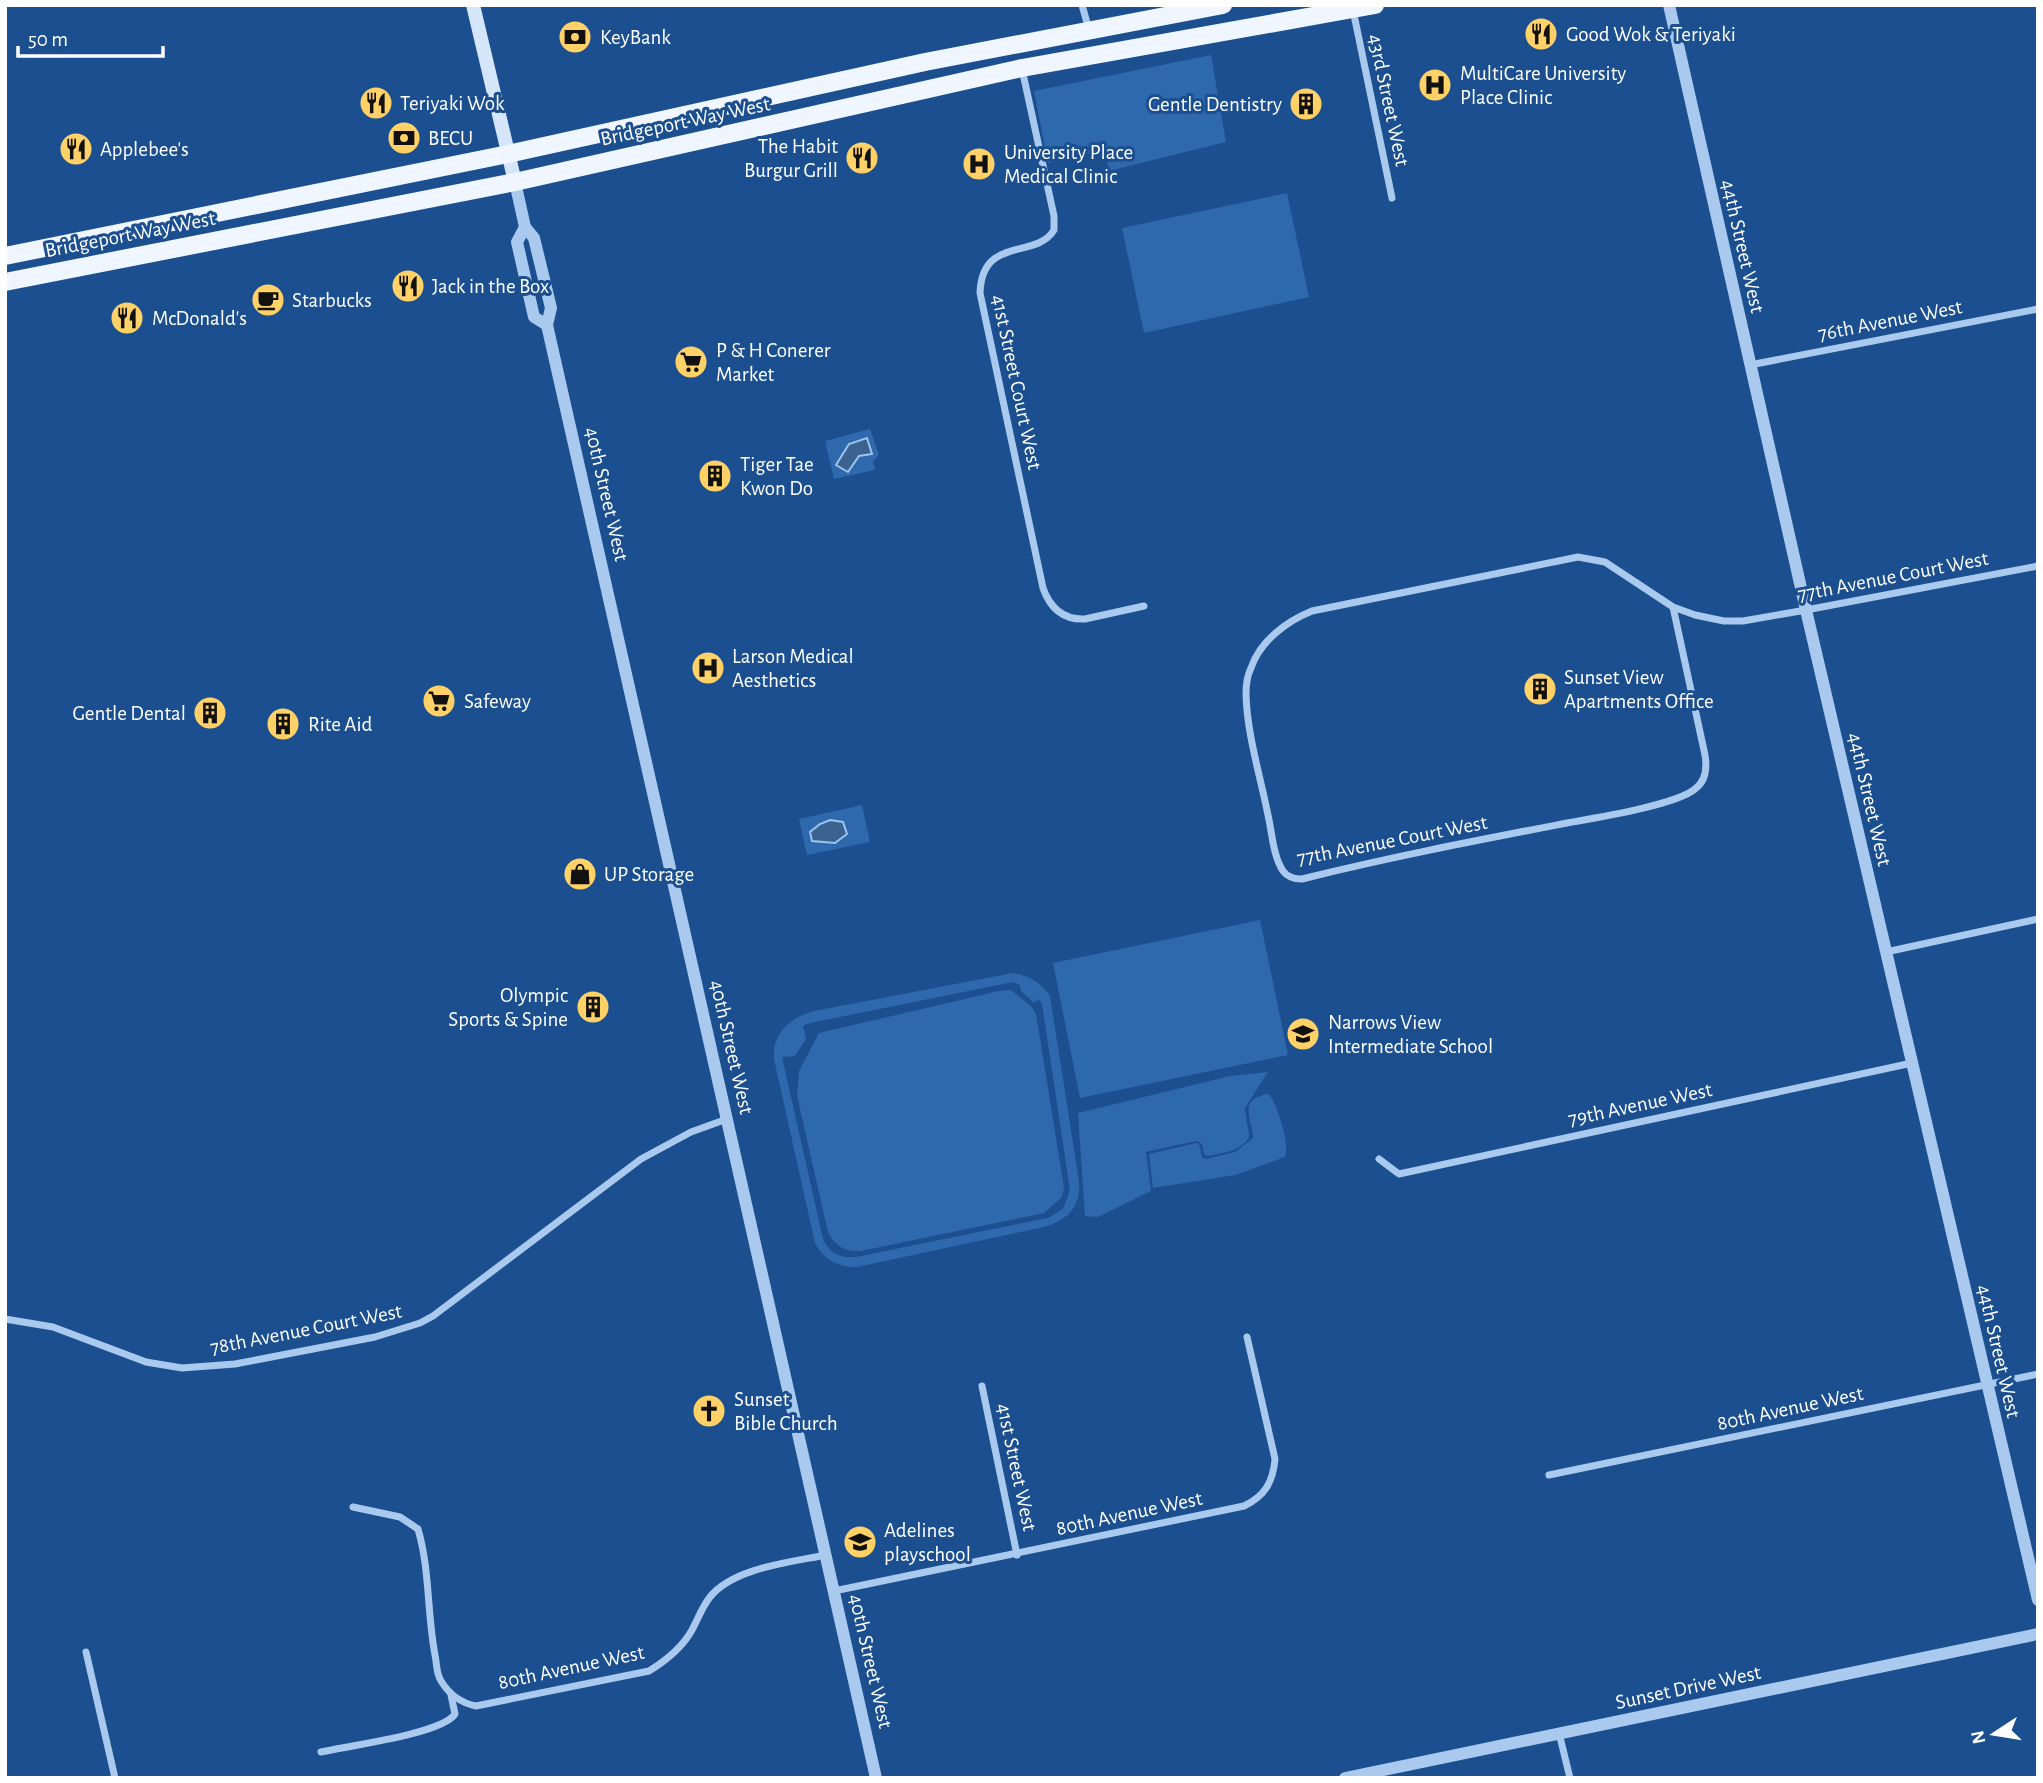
<svg xmlns="http://www.w3.org/2000/svg" width="2043" height="1783" font-family="'Alegreya Sans',sans-serif">
  <style>
    .green { fill: #2e69ad; fill-rule: evenodd }
    .water { fill: #3c6290; stroke: #9cc4f0; stroke-width: 2 }
    .lines { fill: none; stroke-linecap: round; stroke-linejoin: round }
    .minor { stroke: #a9c9ee; stroke-width: 7 }
    .tertiary { stroke: #a9c9ee; stroke-width: 12 }
    .secondary { stroke: #d6e6fa; stroke-width: 14 }
    .primary { stroke: #f0f6ff; stroke-width: 18 }
    .labels { text-anchor: middle; stroke-width: 6; stroke-linejoin: round; paint-order: stroke }
    .poi-label { font-size: 21px; fill: #fff; stroke: #1b4f8f; text-anchor: start }
    .street-label { font-size: 21px; fill: #fff; stroke: #1b4f8f }
  </style>
  <rect width="100%" height="100%" fill="#1b4f8f"/>
  <g class="green">
    <path d="M1211,55L1226,142L1109,171L1105,150L1048,163L1034,91Z"/>
    <path d="M1287,193L1309,297L1144,333L1122,228Z"/>
    <path d="M870,429L879,455L873,461L875,470L834,479L825,441Z"/>
    <path d="M862,805L870,842L807,855L799,819Z"/>
    <path d="M1260,920L1288,1055L1080,1098L1053,963Z"/>
    <path d="M1013,973C1030,976 1040,982 1050,996L1079,1181C1081,1207 1068,1220 1044,1227L857,1267C839,1268 823,1259 815,1243L774,1059C772,1033 791,1017 814,1011ZM1013,982L1020,985L1021,991L1034,1003L1039,999L1042,1004L1070,1190L1063,1209L1048,1218L856,1257C840,1258 830,1254 823,1239L782,1057L795,1056L806,1039L803,1026L810,1023Z"/>
    <path d="M1011,990L1031,1006L1036,1014L1064,1187L1062,1197L1044,1213L861,1251C845,1252 835,1246 828,1232L797,1096L799,1071L819,1033L999,991Z"/>
    <path d="M1268,1072L1245,1108C1245,1115 1250,1133 1249,1137C1243,1151 1219,1154 1207,1156L1204,1154L1202,1144L1196,1141L1146,1152L1151,1191L1098,1217L1085,1216L1078,1113L1230,1076Z"/>
    <path d="M1268,1094C1277,1101 1290,1145 1285,1157L1235,1175L1153,1188L1149,1154L1196,1143L1199,1144L1202,1157L1206,1159L1235,1152L1253,1138C1253,1119 1236,1100 1268,1094Z"/>
  </g>
  <g class="water">
    <path d="M867,438L872,454L859,456L848,472L836,465L849,444Z"/>
    <path d="M830,820L843,822L847,834L835,843L812,841L810,832L820,824Z"/>
  </g>
  <g class="lines">
    <g class="minor">
      <path d="M1082,5L1089,30"/>
      <path d="M1353,10L1392,198"/>
      <path d="M1022,69L1054,216V230C1036,260 982,235 980,293L1043,588C1050,608 1063,620 1085,619L1144,606"/>
      <path d="M1750,365L2038,309"/>
      <path d="M1673,607L1705,755C1707,767 1706,781 1695,789C1676,805 1595,818 1567,823C1479,840 1390,857 1302,879C1295,879 1288,878 1283,871C1273,856 1272,832 1268,815C1260,775 1247,734 1246,694C1246,685 1247,676 1251,668C1260,641 1287,621 1312,611L1578,557L1605,562L1673,607L1695,615L1724,621H1743L1806,610L2038,566"/>
      <path d="M1886,952L2038,919"/>
      <path d="M1379,1159L1399,1174L1912,1063"/>
      <path d="M5,1319L53,1327L146,1362L182,1368L235,1364L375,1337L420,1323L433,1316L641,1159L691,1132L727,1119"/>
      <path d="M982,1386L1017,1555"/>
      <path d="M1549,1475L2038,1374"/>
      <path d="M353,1507L400,1517L418,1529C430,1570 427,1613 435,1655C437,1664 436,1673 441,1681C449,1694 461,1703 476,1706L649,1671C667,1660 682,1648 692,1630C698,1619 702,1607 710,1597C733,1568 791,1562 826,1555"/>
      <path d="M834,1591L1244,1506C1265,1496 1273,1482 1275,1459L1247,1337"/>
      <path d="M86,1652L115,1778"/>
      <path d="M1559,1733L1570,1778"/>
      <path d="M321,1752C347,1746 442,1734 455,1714L451,1695"/>
    </g>
    <g class="tertiary">
      <path d="M1669,5L1806,610L2038,1600"/>
      <path d="M515,182L525,227L534,238L551,308L547,325L876,1778"/>
      <path d="M525,227L517,242L534,317L547,325"/>
      <path d="M1345,1778L2038,1634"/>
    </g>
    <path class="secondary" d="M473,5L515,182"/>
    <g class="primary">
      <path d="M5,256L508,154L925,62L1223,5"/>
      <path d="M5,282L515,182L1022,68L1375,5"/>
    </g>
  </g>
  <defs>
    <symbol id="restaurant-disc" viewBox="-11 -11 22 22"><circle r="9.5" fill="#ffd166" stroke="#1b4f8f"/><path d="M-5-6h1v4h1v-4h1v4h1v-4h1v5L-1.5 .5V6h-2V.5L-5-1ZM5-6V6H3V1.5H1.5Q1.5-4 5-6Z" fill="#111"/></symbol>
    <symbol id="bank-disc" viewBox="-11 -11 22 22"><circle r="9.5" fill="#ffd166" stroke="#1b4f8f"/><path d="M-6-4H6V4H-6ZM0-2.3a2.3 2.3 0 1 0 0 4.6a2.3 2.3 0 1 0 0-4.6Z" fill="#111"/></symbol>
    <symbol id="hospital-disc" viewBox="-11 -11 22 22"><circle r="9.5" fill="#ffd166" stroke="#1b4f8f"/><path d="M-5-5h3v3.5h4V-5h3V5h-3V1.5h-4V5h-3Z" fill="#111"/></symbol>
    <symbol id="building-disc" viewBox="-11 -11 22 22"><circle r="9.5" fill="#ffd166" stroke="#1b4f8f"/><path d="M-4-6H4V6H1V3H-1V6H-4ZM-2.5-4.3h1.7v1.8h-1.7ZM.8-4.3h1.7v1.8H.8ZM-2.5-1h1.7V.8h-1.7ZM.8-1h1.7V.8H.8Z" fill="#111"/></symbol>
    <symbol id="cafe-disc" viewBox="-11 -11 22 22"><circle r="9.5" fill="#ffd166" stroke="#1b4f8f"/><path d="M-5.5-4.5H6V0H3Q3 3.5 0 3.5H-2.5Q-5.5 3.5-5.5 0ZM3-3.2v2h1.7v-2ZM-6 4.5H4V6H-6Z" fill="#111"/></symbol>
    <symbol id="supermarket-disc" viewBox="-11 -11 22 22"><circle r="9.5" fill="#ffd166" stroke="#1b4f8f"/><path d="M-6-5.5h2.5l.6 2H6L4.5 2H-2.5L-4.4-4H-6ZM-1.5 3.2a1.3 1.3 0 1 0 .1 0ZM3 3.2a1.3 1.3 0 1 0 .1 0Z" fill="#111"/></symbol>
    <symbol id="shop-disc" viewBox="-11 -11 22 22"><circle r="9.5" fill="#ffd166" stroke="#1b4f8f"/><path d="M-5-2.5h2.3a2.7 3.5 0 0 1 5.4 0H5L5.5 6h-11ZM-1.5-2.5h3a1.5 2.3 0 0 0-3 0Z" fill="#111"/></symbol>
    <symbol id="school-disc" viewBox="-11 -11 22 22"><circle r="9.5" fill="#ffd166" stroke="#1b4f8f"/><path d="M0-5L7-2L0 1L-7-2ZM-4 1L0 2.5L4 1V4Q0 6-4 4Z" fill="#111"/></symbol>
    <symbol id="church-disc" viewBox="-11 -11 22 22"><circle r="9.5" fill="#ffd166" stroke="#1b4f8f"/><path d="M-1.2-6h2.4v3.5h3.3v2.4h-3.3V6h-2.4V-.1h-3.3v-2.4h3.3Z" fill="#111"/></symbol>
  </defs>
  <g fill-rule="evenodd">
    <use href="#restaurant-disc" x="1522" y="15" width="38" height="38"/>
    <use href="#bank-disc" x="556" y="18" width="38" height="38"/>
    <use href="#hospital-disc" x="1416" y="66" width="38" height="38"/>
    <use href="#restaurant-disc" x="357" y="84" width="38" height="38"/>
    <use href="#building-disc" x="1287" y="85" width="38" height="38"/>
    <use href="#bank-disc" x="385" y="119" width="38" height="38"/>
    <use href="#restaurant-disc" x="57" y="130" width="38" height="38"/>
    <use href="#restaurant-disc" x="843" y="139" width="38" height="38"/>
    <use href="#hospital-disc" x="960" y="145" width="38" height="38"/>
    <use href="#restaurant-disc" x="389" y="267" width="38" height="38"/>
    <use href="#cafe-disc" x="249" y="281" width="38" height="38"/>
    <use href="#restaurant-disc" x="108" y="299" width="38" height="38"/>
    <use href="#supermarket-disc" x="672" y="343" width="38" height="38"/>
    <use href="#building-disc" x="696" y="457" width="38" height="38"/>
    <use href="#hospital-disc" x="689" y="649" width="38" height="38"/>
    <use href="#building-disc" x="1521" y="670" width="38" height="38"/>
    <use href="#supermarket-disc" x="420" y="682" width="38" height="38"/>
    <use href="#building-disc" x="191" y="694" width="38" height="38"/>
    <use href="#building-disc" x="264" y="705" width="38" height="38"/>
    <use href="#shop-disc" x="561" y="855" width="38" height="38"/>
    <use href="#building-disc" x="574" y="988" width="38" height="38"/>
    <use href="#school-disc" x="1284" y="1015" width="38" height="38"/>
    <use href="#church-disc" x="690" y="1392" width="38" height="38"/>
    <use href="#school-disc" x="841" y="1523" width="38" height="38"/>
  </g>
  <g class="labels">
    <g class="poi-label">
      <text x="1566" y="41">Good Wok &amp; Teriyaki</text>
      <text x="600" y="44">KeyBank</text>
      <text x="1460" y="80">MultiCare University<tspan x="1460" dy="24">Place Clinic</tspan></text>
      <text x="400" y="110">Teriyaki Wok</text>
      <text x="1282" y="111" text-anchor="end">Gentle Dentistry</text>
      <text x="428" y="145">BECU</text>
      <text x="838" y="153" text-anchor="end">The Habit<tspan x="838" dy="24">Burgur Grill</tspan></text>
      <text x="100" y="156">Applebee's</text>
      <text x="1004" y="159">University Place<tspan x="1004" dy="24">Medical Clinic</tspan></text>
      <text x="432" y="293">Jack in the Box</text>
      <text x="292" y="307">Starbucks</text>
      <text x="152" y="325">McDonald's</text>
      <text x="716" y="357">P &amp; H Conerer<tspan x="716" dy="24">Market</tspan></text>
      <text x="740" y="471">Tiger Tae<tspan x="740" dy="24">Kwon Do</tspan></text>
      <text x="732" y="663">Larson Medical<tspan x="732" dy="24">Aesthetics</tspan></text>
      <text x="1564" y="684">Sunset View<tspan x="1564" dy="24">Apartments Office</tspan></text>
      <text x="464" y="708">Safeway</text>
      <text x="186" y="720" text-anchor="end">Gentle Dental</text>
      <text x="308" y="731">Rite Aid</text>
      <text x="604" y="881">UP Storage</text>
      <text x="568" y="1002" text-anchor="end">Olympic<tspan x="568" dy="24">Sports &amp; Spine</tspan></text>
      <text x="1328" y="1029">Narrows View<tspan x="1328" dy="24">Intermediate School</tspan></text>
      <text x="734" y="1406">Sunset<tspan x="734" dy="24">Bible Church</tspan></text>
      <text x="884" y="1537">Adelines<tspan x="884" dy="24">playschool</tspan></text>
    </g>
    <g class="street-label">
      <text transform="translate(1389 100) rotate(78)" y="7">43rd Street West</text>
      <text transform="translate(685 121) rotate(-12)" y="7">Bridgeport Way West</text>
      <text transform="translate(130 234) rotate(-11)" y="7">Bridgeport Way West</text>
      <text transform="translate(1743 246) rotate(77)" y="7">44th Street West</text>
      <text transform="translate(1890 320) rotate(-11)" y="7">76th Avenue West</text>
      <text transform="translate(1017 382) rotate(78)" y="7">41st Street Court West</text>
      <text transform="translate(607 494) rotate(77)" y="7">40th Street West</text>
      <text transform="translate(1893 576) rotate(-11)" y="7">77th Avenue Court West</text>
      <text transform="translate(1870 799) rotate(77)" y="7">44th Street West</text>
      <text transform="translate(1392 840) rotate(-11)" y="7">77th Avenue Court West</text>
      <text transform="translate(732 1047) rotate(77)" y="7">40th Street West</text>
      <text transform="translate(1640 1104) rotate(-12)" y="7">79th Avenue West</text>
      <text transform="translate(306 1329) rotate(-11)" y="7">78th Avenue Court West</text>
      <text transform="translate(1999 1351) rotate(77)" y="7">44th Street West</text>
      <text transform="translate(1790 1408) rotate(-12)" y="7">80th Avenue West</text>
      <text transform="translate(1017 1467) rotate(78)" y="7">41st Street West</text>
      <text transform="translate(1129 1513) rotate(-12)" y="7">80th Avenue West</text>
      <text transform="translate(871 1661) rotate(77)" y="7">40th Street West</text>
      <text transform="translate(571 1667) rotate(-12)" y="7">80th Avenue West</text>
      <text transform="translate(1688 1687) rotate(-12)" y="7">Sunset Drive West</text>
    </g>
  </g>
  <rect width="2043" height="1783" fill="none" stroke="#ffffff" stroke-width="14"/>
  <g transform="translate(1994 1734) rotate(258)" stroke="#1b4f8f" stroke-width="5" paint-order="stroke">
  <path d="M0-5L12 26L0 18L-12 26Z" fill="#ffffff"/>
  <text y="-10" font-size="19" font-weight="bold" text-anchor="middle" fill="#ffffff">N</text>
  </g>
  <path d="M18 46v10h145v-10" fill="none" stroke="#ffffff" stroke-width="3.5"/>
  <text x="28" y="46" font-size="21" fill="#ffffff" stroke="#1b4f8f" stroke-width="5" paint-order="stroke">50 m</text>
</svg>
